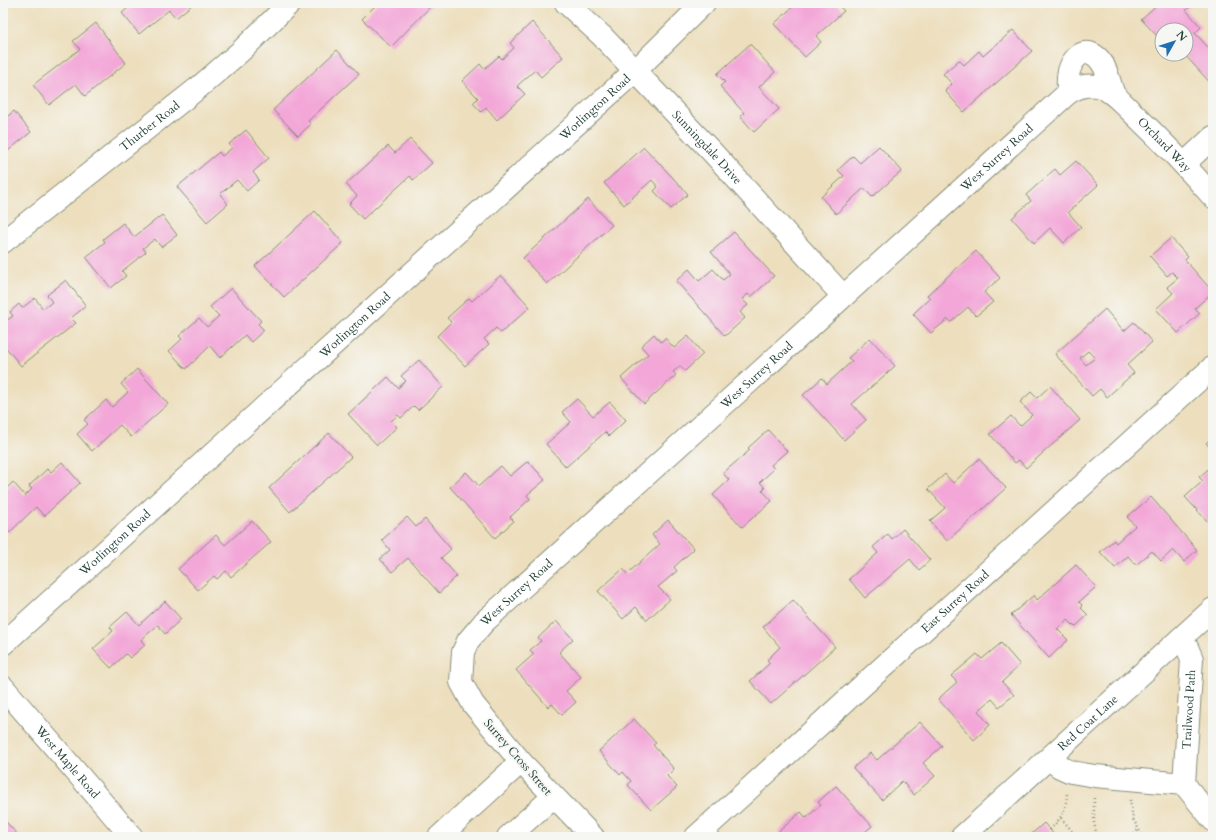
<svg xmlns="http://www.w3.org/2000/svg" width="1216" height="840" font-family="Cardo,serif">
  <style>
    .building { fill: #f3a7d8; fill-rule: evenodd }
    .lines { fill: none; stroke-linecap: round; stroke-linejoin: round }
    .minor-casing { stroke: #868e79; stroke-width: 24 }
    .major-casing { stroke: #868e79; stroke-width: 24 }
    .path { stroke: #868e79; stroke-width: 2.5; stroke-dasharray: 1 3; stroke-linecap: butt }
    .minor { stroke: #fff; stroke-width: 22 }
    .major { stroke: #fff; stroke-width: 22 }
    .labels { text-anchor: middle; stroke-width: 4; stroke-linejoin: round; paint-order: stroke }
    .street-label { font-size: 12px; fill: #1f3d34; stroke: #f6f6f2 }
  </style>
  <rect width="100%" height="100%" fill="#f6f6f2"/>
  <filter id="ink" filterUnits="userSpaceOnUse"><feTurbulence type="fractalNoise" baseFrequency=".025" numOctaves="2"/><feDisplacementMap in="SourceGraphic" scale="8" xChannelSelector="R" yChannelSelector="G"/><feConvolveMatrix kernelMatrix="1 2 1 2 8 2 1 2 1" color-interpolation-filters="sRGB"/></filter>
  <filter id="wash" filterUnits="userSpaceOnUse"><feTurbulence type="fractalNoise" baseFrequency=".012" numOctaves="4" result="noise"/><feDisplacementMap in="SourceGraphic" scale="16" xChannelSelector="R" yChannelSelector="G"/><feGaussianBlur stdDeviation="0.9" result="paint"/><feColorMatrix in="noise" values="0 0 0 0 0 0 0 0 0 0 0 0 0 0 0 0 0 1.4 0 .05"/><feComposite in="paint" operator="in"/></filter>
  <g filter="url(#wash)">
    <rect width="100%" height="100%" fill="#eddfbe"/>
    <g id="blocks">
      <g class="building">
        <path d="M134,3H194L176,18L169,10L139,34L122,13Z"/>
        <path d="M378,3H434L391,47L362,19Z"/>
        <path d="M797,3H836L844,11L816,36L821,42L805,57L774,24Z"/>
        <path d="M1159,3H1194L1186,10L1201,27L1195,33L1213,53V86L1184,54H1186V30H1162L1157,36L1141,19Z"/>
        <path d="M532,22L563,57L541,77L535,70L517,86L525,94L497,120L486,107L481,112L473,103L478,98L462,81L480,64L484,69L499,56L502,59L514,48L510,43Z"/>
        <path d="M96,23L126,63L85,96L76,84L49,105L33,85L80,49L73,41Z"/>
        <path d="M1013,30L1032,51L964,112L945,91L952,84L943,74L959,60L964,65L979,51L983,56Z"/>
        <path d="M750,44L775,72L759,87L779,109L754,132L740,116L744,113L720,86L725,82L717,74Z"/>
        <path d="M337,50L359,74L308,121L311,124L298,136L273,110Z"/>
        <path d="M14,111L31,132L3,155V120Z"/>
        <path d="M246,130L269,158L253,172L259,180L247,191L237,180L220,194L228,204L207,222L177,187L219,152L222,156L232,148L229,144Z"/>
        <path d="M410,139L432,163L413,180L410,176L363,219L349,204L357,196L346,184L388,146L395,153Z"/>
        <path d="M879,146L902,171L872,197L864,188L836,214L821,197L844,176L838,170L853,156L860,163Z"/>
        <path d="M644,147L688,194L671,209L654,191L658,187L652,180L624,205L604,183Z"/>
        <path d="M1076,161L1098,185L1068,212L1081,227L1064,243L1050,228L1034,243L1012,218L1031,201L1026,195L1055,169L1060,175Z"/>
        <path d="M588,199L612,225L547,284L523,258Z"/>
        <path d="M315,211L343,243L284,297L255,266Z"/>
        <path d="M162,215L177,235L161,247L155,239L143,248L146,252L122,271L126,276L111,288L86,257L105,242L103,239L123,223L134,237Z"/>
        <path d="M734,232L774,276L751,297L748,294L742,299L748,305L740,312L745,318L725,336L676,281L689,269L699,281L713,269L723,280L730,274L711,252Z"/>
        <path d="M1171,238L1188,257L1185,260L1213,292L1195,308L1200,313L1178,333L1156,309L1173,293L1167,287L1178,278L1172,272L1167,276L1150,256Z"/>
        <path d="M976,251L1000,278L984,292L993,302L976,316L968,307L951,322L948,319L931,333L913,314L930,298L927,295Z"/>
        <path d="M501,275L530,307L501,333L496,328L484,339L489,344L465,366L437,336L451,322L447,318L469,298L472,301Z"/>
        <path d="M66,280L86,306L71,318L76,323L21,366L3,344V323L13,316L10,312L19,304L22,308L35,298L43,309L52,302L47,295Z"/>
        <path d="M231,288L261,321L258,324L264,330L251,342L245,335L220,358L210,346L186,369L169,351L182,339L179,336L199,318L207,327L219,316L210,307Z"/>
        <path d="M1105,309L1124,331L1134,322L1152,342L1127,365L1134,373L1107,397L1100,389L1092,396L1055,354ZM1088,351L1095,358L1086,365L1080,358Z"/>
        <path d="M654,334L661,342L665,338L674,348L688,336L703,354L685,371L680,366L673,372L676,375L644,404L621,378L648,354L641,346Z"/>
        <path d="M870,338L895,366L852,404L866,420L844,440L803,395L822,378L827,384L852,361L848,358Z"/>
        <path d="M419,360L443,387L418,410L414,406L401,418L398,415L391,421L397,427L377,445L348,414L388,377L398,388L406,381L401,376Z"/>
        <path d="M137,369L168,404L131,437L120,425L92,451L77,434L88,424L84,420L106,400L112,407L128,392L121,384Z"/>
        <path d="M1050,386L1080,420L1026,468L1019,460L1015,463L990,434L1011,416L1020,426L1032,415L1020,402L1031,392L1037,398Z"/>
        <path d="M577,399L593,416L610,402L626,420L609,436L605,432L566,467L546,444L571,422L562,412Z"/>
        <path d="M768,430L787,451L771,465L774,469L760,482L765,488L762,490L772,501L742,527L713,495L729,480L723,473L750,450L748,448Z"/>
        <path d="M329,433L351,457L290,512L269,488Z"/>
        <path d="M1213,437V451L1206,443Z"/>
        <path d="M979,459L1006,488L947,541L930,521L945,508L928,489L945,474L953,483Z"/>
        <path d="M528,461L545,480L527,495L530,499L510,517L514,521L495,538L450,487L466,472L479,486L501,466L510,476Z"/>
        <path d="M62,462L80,483L44,516L36,507L9,533L3,527V492L13,482L25,496L32,489L29,486L47,469L51,472Z"/>
        <path d="M1213,465V518L1208,522L1185,497L1203,481L1199,477Z"/>
        <path d="M1151,497L1197,550L1184,562L1173,550L1161,561L1152,551L1136,565L1128,556L1115,568L1100,552L1114,540L1116,543L1135,526L1127,517Z"/>
        <path d="M407,517L416,527L425,519L451,549L441,558L457,576L439,593L408,558L392,572L380,559L390,550L382,540Z"/>
        <path d="M668,520L694,549L674,567L677,571L658,587L670,599L647,620L636,607L623,619L598,591L623,569L627,574L660,544L652,535Z"/>
        <path d="M252,521L271,542L231,577L226,571L217,579L214,576L198,590L178,569L216,535L225,545Z"/>
        <path d="M903,529L930,560L919,570L910,559L865,598L849,579L878,553L873,547L888,534L892,539Z"/>
        <path d="M1076,565L1096,587L1079,602L1083,606L1081,608L1088,615L1075,627L1068,620L1057,629L1068,640L1049,658L1011,615L1034,595L1037,600Z"/>
        <path d="M793,600L835,647L771,704L750,681L770,663L767,660L780,647L763,627Z"/>
        <path d="M165,601L181,619L165,634L158,625L141,640L145,645L130,658L126,654L111,668L93,649L113,631L110,627L127,612L139,625Z"/>
        <path d="M556,621L573,639L559,652L581,677L566,691L576,702L562,715L552,704L548,707L516,670L534,654L530,650L541,641L538,638Z"/>
        <path d="M1001,643L1020,665L1002,682L1014,695L999,707L992,699L978,711L990,725L974,740L938,699L957,682L951,676L977,654L982,659Z"/>
        <path d="M634,719L656,743L653,745L674,769L667,776L677,787L651,810L628,785L631,781L623,772L620,775L599,751Z"/>
        <path d="M920,722L942,746L923,763L935,776L914,795L902,781L882,800L853,768L870,753L877,760Z"/>
        <path d="M836,786L872,826L859,837H849L846,834L843,837H782L778,832L801,812L806,818L821,805L818,802Z"/>
        <path d="M6,822L20,837H3V825Z"/>
        <path d="M1044,823L1056,837H1028Z"/>
      </g>
    </g>
  </g>
  <g filter="url(#ink)">
    <use href="#blocks" fill-opacity="0" stroke="#868e79" stroke-width="1"/>
    <g class="lines">
      <defs>
        <g id="minor">
          <path id="s1" d="M566,3L602,36L713,153L843,296"/>
          <path d="M1068,93C1068,86 1067,78 1069,71C1074,53 1090,45 1102,63C1108,72 1110,85 1114,95"/>
          <path d="M1184,164L1213,137"/>
          <path id="s2" d="M3,242L198,88L241,51L290,3"/>
          <path id="s3" d="M3,644L635,71L704,3"/>
          <path id="s4" d="M1049,759L1060,767L1071,772L1095,776L1184,784L1192,659L1187,647L1180,639"/>
          <path d="M1184,784L1213,820"/>
          <path d="M439,837L521,762"/>
          <path d="M508,837L553,797"/>
          <path id="s5" d="M593,837L521,762L473,704L461,682L463,652L468,641L484,622L1068,93C1078,87 1088,83 1100,87C1113,91 1123,104 1133,113C1161,140 1188,168 1213,197"/>
          <path id="s6" d="M696,837L1213,367"/>
          <path id="s7" d="M962,837L1213,609"/>
        </g>
        <g id="major">
          <path id="s8" d="M3,687L132,837"/>
        </g>
      </defs>
      <use href="#minor" class="minor-casing"/>
      <use href="#major" class="major-casing"/>
      <g class="path">
        <path d="M1094,798V822L1097,837"/>
        <path d="M1130,800L1133,819L1143,837"/>
        <path d="M1061,818L1077,837"/>
        <path d="M1050,830C1062,817 1066,811 1067,794"/>
        <path d="M1131,837L1138,830"/>
      </g>
      <use href="#minor" class="minor"/>
      <use href="#major" class="major"/>
    </g>
  </g>
  <g class="labels">
    <g class="street-label">
      <text dy="4" stroke="none"><textPath href="#s3" startOffset="799">Worlington Road</textPath></text>
      <text dy="4" stroke="none"><textPath href="#s2" startOffset="187">Thurber Road</textPath></text>
      <text dy="4" stroke="none"><textPath href="#s5" startOffset="1180">Orchard Way</textPath></text>
      <text dy="4" stroke="none"><textPath href="#s1" startOffset="202">Sunningdale Drive</textPath></text>
      <text dy="4" stroke="none"><textPath href="#s5" startOffset="963">West Surrey Road</textPath></text>
      <text dy="4" stroke="none"><textPath href="#s3" startOffset="475">Worlington Road</textPath></text>
      <text dy="4" stroke="none"><textPath href="#s5" startOffset="639">West Surrey Road</textPath></text>
      <text dy="4" stroke="none"><textPath href="#s3" startOffset="151">Worlington Road</textPath></text>
      <text dy="4" stroke="none"><textPath href="#s5" startOffset="315">West Surrey Road</textPath></text>
      <text dy="4" stroke="none"><textPath href="#s6" startOffset="350">East Surrey Road</textPath></text>
      <text dy="4" stroke="none"><textPath href="#s4" startOffset="214">Trailwood Path</textPath></text>
      <text dy="4" stroke="none"><textPath href="#s7" startOffset="170">Red Coat Lane</textPath></text>
      <text transform="translate(518 757) rotate(49)" y="4">Surrey Cross Street</text>
      <text dy="4" stroke="none"><textPath href="#s8" startOffset="99">West Maple Road</textPath></text>
    </g>
  </g>
  <rect width="1216" height="840" fill="none" stroke="#f6f6f2" stroke-width="16"/>
  <g transform="translate(1174 42) rotate(51)"><circle r="19" fill="#f6f6f2" stroke="#a0aca6"/>
  <path d="M0-3L7 15L0 10L-7 15Z" fill="#1f6fb2"/>
  <text y="-6" font-size="11" font-weight="bold" text-anchor="middle" fill="#1f3d34">N</text>
  </g>
</svg>
